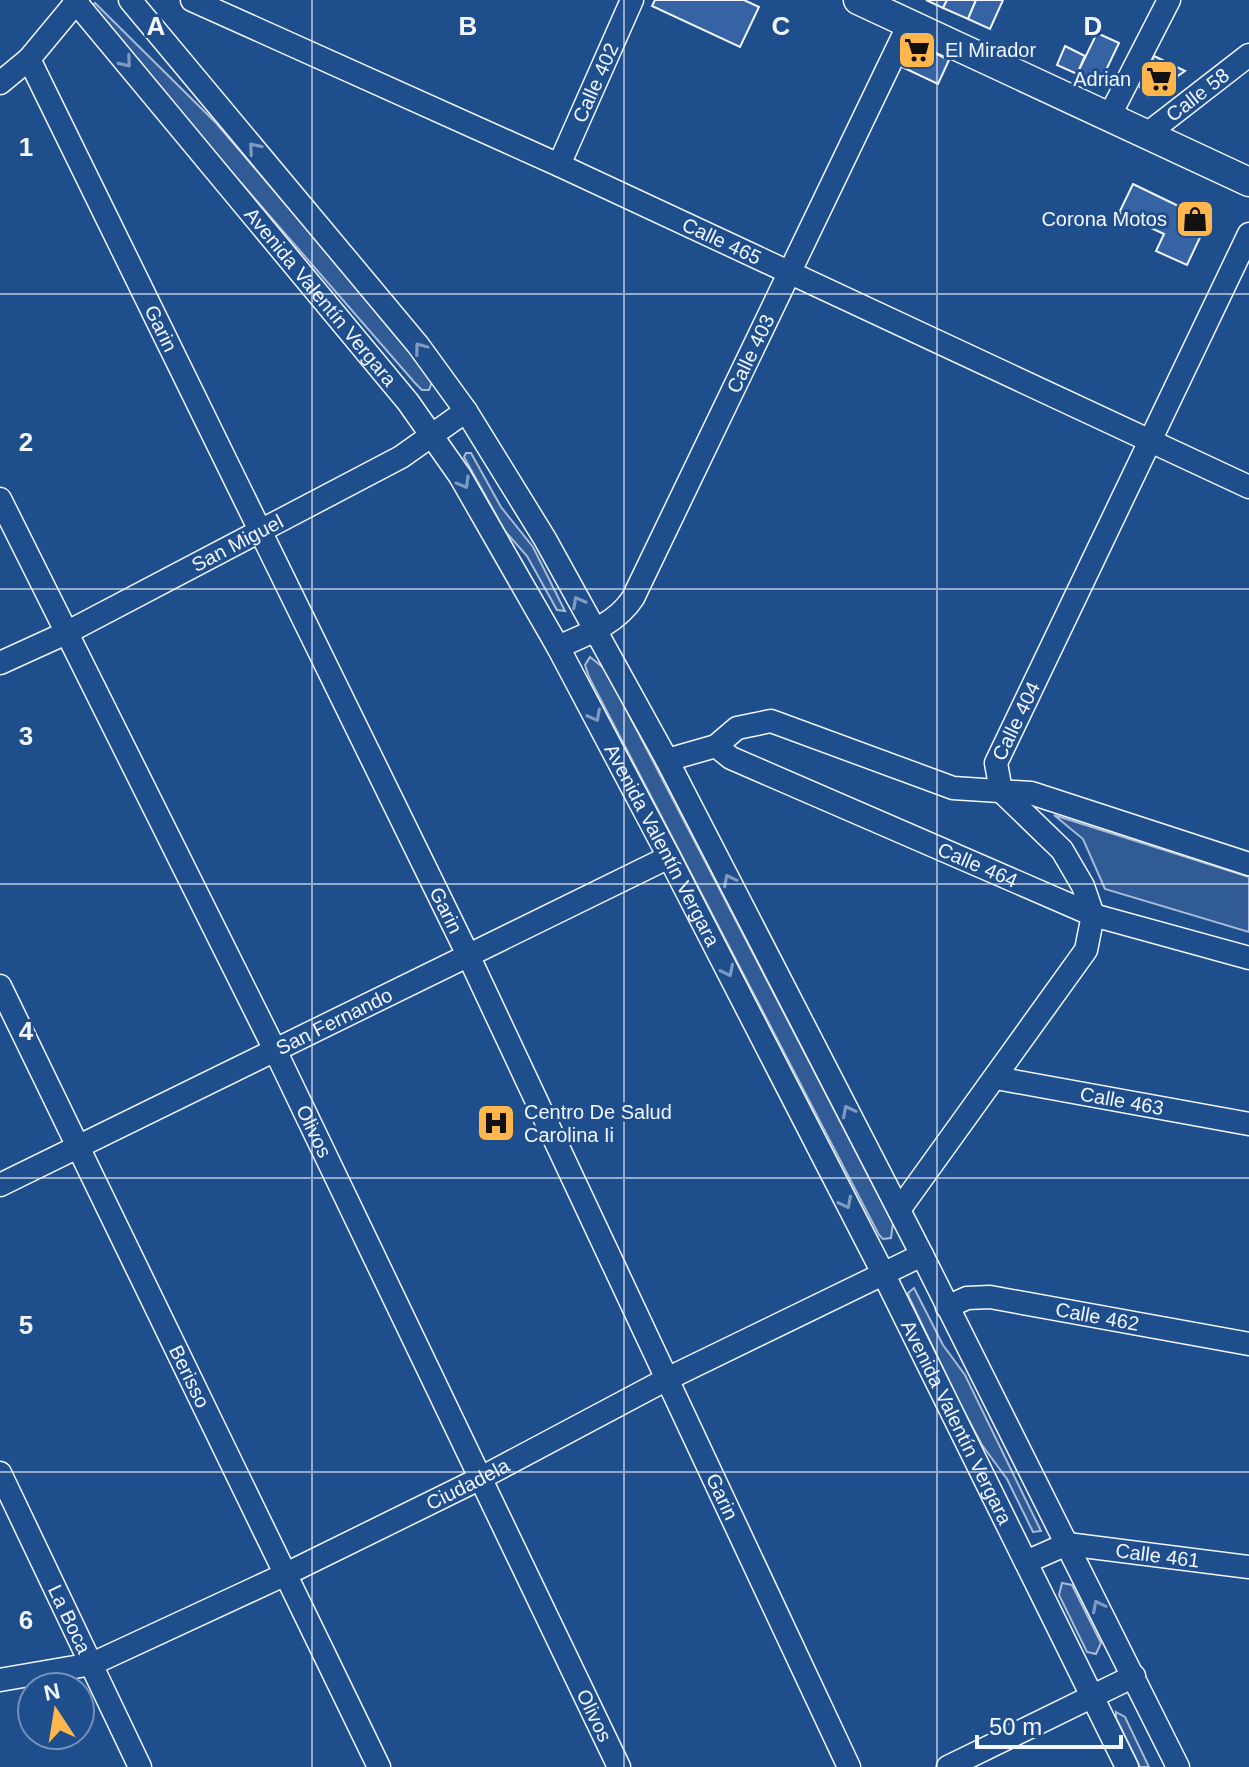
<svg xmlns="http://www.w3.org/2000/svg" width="1249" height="1767" font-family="Helvetica,sans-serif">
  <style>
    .built { fill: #305b95; stroke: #a8bbd7; stroke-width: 2 }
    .building { fill: #3563a3; stroke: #f2f6ff; stroke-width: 2 }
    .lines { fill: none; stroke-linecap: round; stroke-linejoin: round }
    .minor-casing { stroke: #f2f6ff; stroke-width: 25 }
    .major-casing { stroke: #f2f6ff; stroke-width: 31 }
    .minor { stroke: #1f4e8c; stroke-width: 22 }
    .major { stroke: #1f4e8c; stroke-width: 28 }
    .oneway { stroke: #7e9ac0 }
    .grid { fill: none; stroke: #f2f6ff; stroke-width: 2; stroke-opacity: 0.55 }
    .labels { text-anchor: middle; stroke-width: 6; stroke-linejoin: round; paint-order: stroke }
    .poi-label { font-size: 20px; fill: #f2f6ff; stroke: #1f4e8c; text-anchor: start }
    .street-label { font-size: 20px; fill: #f2f6ff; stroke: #1f4e8c }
    .grid-label { font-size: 26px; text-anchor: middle; font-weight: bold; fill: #f2f6ff; stroke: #1f4e8c; stroke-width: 6; stroke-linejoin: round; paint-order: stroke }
  </style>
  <rect width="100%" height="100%" fill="#1f4e8c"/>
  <g class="built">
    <path d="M95,3L216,123L430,373L433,379L429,390H422L415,383L202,138L91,6Z"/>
    <path d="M466,453H471L501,507L533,547L565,611L557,610L527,556L505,531L464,457Z"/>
    <path d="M590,657L605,669L893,1223L891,1238L883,1239L879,1235L589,677L585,665Z"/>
    <path d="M1054,815L1249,877V932L1105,889L1083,839Z"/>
    <path d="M914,1288L943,1345L965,1375L1041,1531L1033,1532L1007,1479L982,1445L958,1400L909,1297L908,1293Z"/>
    <path d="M1062,1583L1072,1585L1101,1643L1096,1654L1087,1652L1059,1595Z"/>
    <path d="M1116,1712L1125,1717L1149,1767H1140L1116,1718Z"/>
  </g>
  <g class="building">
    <path d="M655,0H744L759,7L740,47L652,6Z"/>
    <path d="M926,0H947L943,8Z"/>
    <path d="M947,0H976L968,19L943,8Z"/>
    <path d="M976,0H1003L990,29L968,19Z"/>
    <path d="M1097,33L1119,43L1099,85L1077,74Z"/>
    <path d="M914,43L949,60L938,84L902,67Z"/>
    <path d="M1065,46L1085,56L1077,74L1057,65Z"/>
    <path d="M1154,56L1185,71L1148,97L1140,87Z"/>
    <path d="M1133,184L1203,218V231L1187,265L1156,251L1164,234L1119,213Z"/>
  </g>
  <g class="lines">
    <defs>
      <g id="minor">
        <path id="s1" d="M74,0L408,402L460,476L558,647L669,857L884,1275L1127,1767"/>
        <path d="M130,0L418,345L466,411L545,539L667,760L922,1255L1178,1767"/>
        <path id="s2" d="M192,0L559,165L1249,487"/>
        <path id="s3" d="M29,59L469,957L849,1767"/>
        <path d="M0,83L29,59L78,0"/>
        <path d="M1110,115L1169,0"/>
        <path id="s4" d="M1147,134L1249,55"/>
        <path id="s5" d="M559,165L632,0"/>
        <path id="s6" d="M0,499L275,1050L619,1767"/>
        <path id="s7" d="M558,647C585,635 616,624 633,598L908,26"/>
        <path id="s8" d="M0,663L66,633L401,457L466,411"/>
        <path id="s9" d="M716,746L731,758L1093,915L1249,958"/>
        <path d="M667,760L716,746L737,728L771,721L953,788L1031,793L1249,864"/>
        <path id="s10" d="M0,986L379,1767"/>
        <path id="s11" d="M996,1078L1249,1124"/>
        <path id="s12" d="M0,1185L669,857"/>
        <path id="s13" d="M899,1210L1086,950L1093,915L1083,886L1062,850L1001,791L996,763L1249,234"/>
        <path id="s14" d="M947,1307L967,1298L990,1297L1249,1344"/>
        <path id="s15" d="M0,1473L140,1767"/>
        <path id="s16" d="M1026,1562L1067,1544L1249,1567"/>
        <path id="s17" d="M0,1680L92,1664L286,1574L479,1479L667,1379L922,1255"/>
        <path d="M948,1767L1134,1676"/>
      </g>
      <path id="major" d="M858,0L1249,182"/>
    </defs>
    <use href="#minor" class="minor-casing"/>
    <use href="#major" class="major-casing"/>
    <use href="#minor" class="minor"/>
    <use href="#major" class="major"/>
  </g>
  <defs><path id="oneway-chevron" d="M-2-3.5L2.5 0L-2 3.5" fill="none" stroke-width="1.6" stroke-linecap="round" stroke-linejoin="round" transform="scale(2)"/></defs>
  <g class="oneway">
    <use href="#oneway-chevron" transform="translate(126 62) rotate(50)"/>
    <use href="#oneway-chevron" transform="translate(254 148) rotate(-130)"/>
    <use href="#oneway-chevron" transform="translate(420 348) rotate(-127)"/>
    <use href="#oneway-chevron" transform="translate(464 483) rotate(60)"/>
    <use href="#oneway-chevron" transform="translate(578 602) rotate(-118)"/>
    <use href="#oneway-chevron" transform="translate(595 716) rotate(62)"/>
    <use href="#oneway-chevron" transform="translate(729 880) rotate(-117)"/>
    <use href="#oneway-chevron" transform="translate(728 971) rotate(63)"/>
    <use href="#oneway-chevron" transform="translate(848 1111) rotate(-117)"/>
    <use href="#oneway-chevron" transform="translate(846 1203) rotate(63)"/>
    <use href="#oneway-chevron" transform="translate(1098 1606) rotate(-117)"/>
  </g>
  <path class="grid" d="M312,0V1767M624,0V1767M937,0V1767M0,294H1249M0,589H1249M0,884H1249M0,1178H1249M0,1472H1249"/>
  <defs>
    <symbol id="supermarket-square" viewBox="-11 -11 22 22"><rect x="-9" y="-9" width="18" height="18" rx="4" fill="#ffb74d" stroke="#1f4e8c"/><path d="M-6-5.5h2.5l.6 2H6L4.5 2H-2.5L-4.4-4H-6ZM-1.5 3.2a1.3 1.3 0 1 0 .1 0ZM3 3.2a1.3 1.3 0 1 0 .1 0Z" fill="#111"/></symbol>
    <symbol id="shop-square" viewBox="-11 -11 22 22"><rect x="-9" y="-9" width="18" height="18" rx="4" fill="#ffb74d" stroke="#1f4e8c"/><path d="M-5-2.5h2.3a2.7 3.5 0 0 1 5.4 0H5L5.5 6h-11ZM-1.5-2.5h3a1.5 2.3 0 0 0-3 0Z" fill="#111"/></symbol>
    <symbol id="hospital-square" viewBox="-11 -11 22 22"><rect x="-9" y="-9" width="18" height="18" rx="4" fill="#ffb74d" stroke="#1f4e8c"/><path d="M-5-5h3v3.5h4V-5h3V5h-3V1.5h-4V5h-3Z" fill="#111"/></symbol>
  </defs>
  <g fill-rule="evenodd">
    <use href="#supermarket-square" x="895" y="28" width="44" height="44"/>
    <use href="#supermarket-square" x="1137" y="57" width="44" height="44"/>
    <use href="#shop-square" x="1173" y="197" width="44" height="44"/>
    <use href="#hospital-square" x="474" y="1101" width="44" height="44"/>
  </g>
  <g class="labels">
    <g class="poi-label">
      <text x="945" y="57">El Mirador</text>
      <text x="1131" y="86" text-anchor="end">Adrian</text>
      <text x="1167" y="226" text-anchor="end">Corona Motos</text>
      <text x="524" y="1119">Centro De Salud<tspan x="524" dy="23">Carolina Ii</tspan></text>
    </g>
    <g class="street-label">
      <text dy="7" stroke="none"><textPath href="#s5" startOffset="90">Calle 402</textPath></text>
      <text dy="7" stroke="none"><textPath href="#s4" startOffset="64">Calle 58</textPath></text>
      <text dy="7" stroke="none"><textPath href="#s2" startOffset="582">Calle 465</textPath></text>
      <text dy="7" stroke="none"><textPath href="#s1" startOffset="386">Avenida Valentín Vergara</textPath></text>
      <text dy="7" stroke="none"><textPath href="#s3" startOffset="300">Garin</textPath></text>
      <text dy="7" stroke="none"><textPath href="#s7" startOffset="362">Calle 403</textPath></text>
      <text dy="7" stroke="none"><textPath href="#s8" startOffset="266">San Miguel</textPath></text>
      <text dy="7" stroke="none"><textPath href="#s13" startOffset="588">Calle 404</textPath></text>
      <text dy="7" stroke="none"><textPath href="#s1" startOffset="1034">Avenida Valentín Vergara</textPath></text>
      <text dy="7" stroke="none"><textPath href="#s9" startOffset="288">Calle 464</textPath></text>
      <text dy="7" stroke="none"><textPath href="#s3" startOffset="948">Garin</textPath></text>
      <text dy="7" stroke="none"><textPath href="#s12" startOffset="372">San Fernando</textPath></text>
      <text dy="7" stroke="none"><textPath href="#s11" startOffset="128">Calle 463</textPath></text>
      <text dy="7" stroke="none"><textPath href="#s6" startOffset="706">Olivos</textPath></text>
      <text dy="7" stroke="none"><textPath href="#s14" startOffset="154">Calle 462</textPath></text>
      <text dy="7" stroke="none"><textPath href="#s10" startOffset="434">Berisso</textPath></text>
      <text dy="7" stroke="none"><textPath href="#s1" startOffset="1682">Avenida Valentín Vergara</textPath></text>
      <text dy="7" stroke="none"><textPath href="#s17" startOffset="510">Ciudadela</textPath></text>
      <text dy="7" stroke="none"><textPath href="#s3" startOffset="1596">Garin</textPath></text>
      <text dy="7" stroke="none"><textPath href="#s16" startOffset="136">Calle 461</textPath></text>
      <text dy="7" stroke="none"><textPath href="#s15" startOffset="162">La Boca</textPath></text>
      <text dy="7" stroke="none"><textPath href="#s6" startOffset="1354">Olivos</textPath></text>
    </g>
  </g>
  <g class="grid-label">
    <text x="156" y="35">A</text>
    <text x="468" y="35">B</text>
    <text x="781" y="35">C</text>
    <text x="1093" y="35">D</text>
    <text x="26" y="156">1</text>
    <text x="26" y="451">2</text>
    <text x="26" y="745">3</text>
    <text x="26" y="1040">4</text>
    <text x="26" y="1334">5</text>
    <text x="26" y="1629">6</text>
  </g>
  <g transform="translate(56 1711) rotate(348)"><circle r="38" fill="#1f4e8c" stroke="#7391ba" stroke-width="2"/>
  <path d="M0-6L14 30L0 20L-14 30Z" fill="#ffb74d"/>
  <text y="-12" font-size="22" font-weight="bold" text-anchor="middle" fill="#f2f6ff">N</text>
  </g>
  <path d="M977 1735v12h144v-12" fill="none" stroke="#f2f6ff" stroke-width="4"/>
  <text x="989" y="1735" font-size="24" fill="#f2f6ff" stroke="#1f4e8c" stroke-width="6" paint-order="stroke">50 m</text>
</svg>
